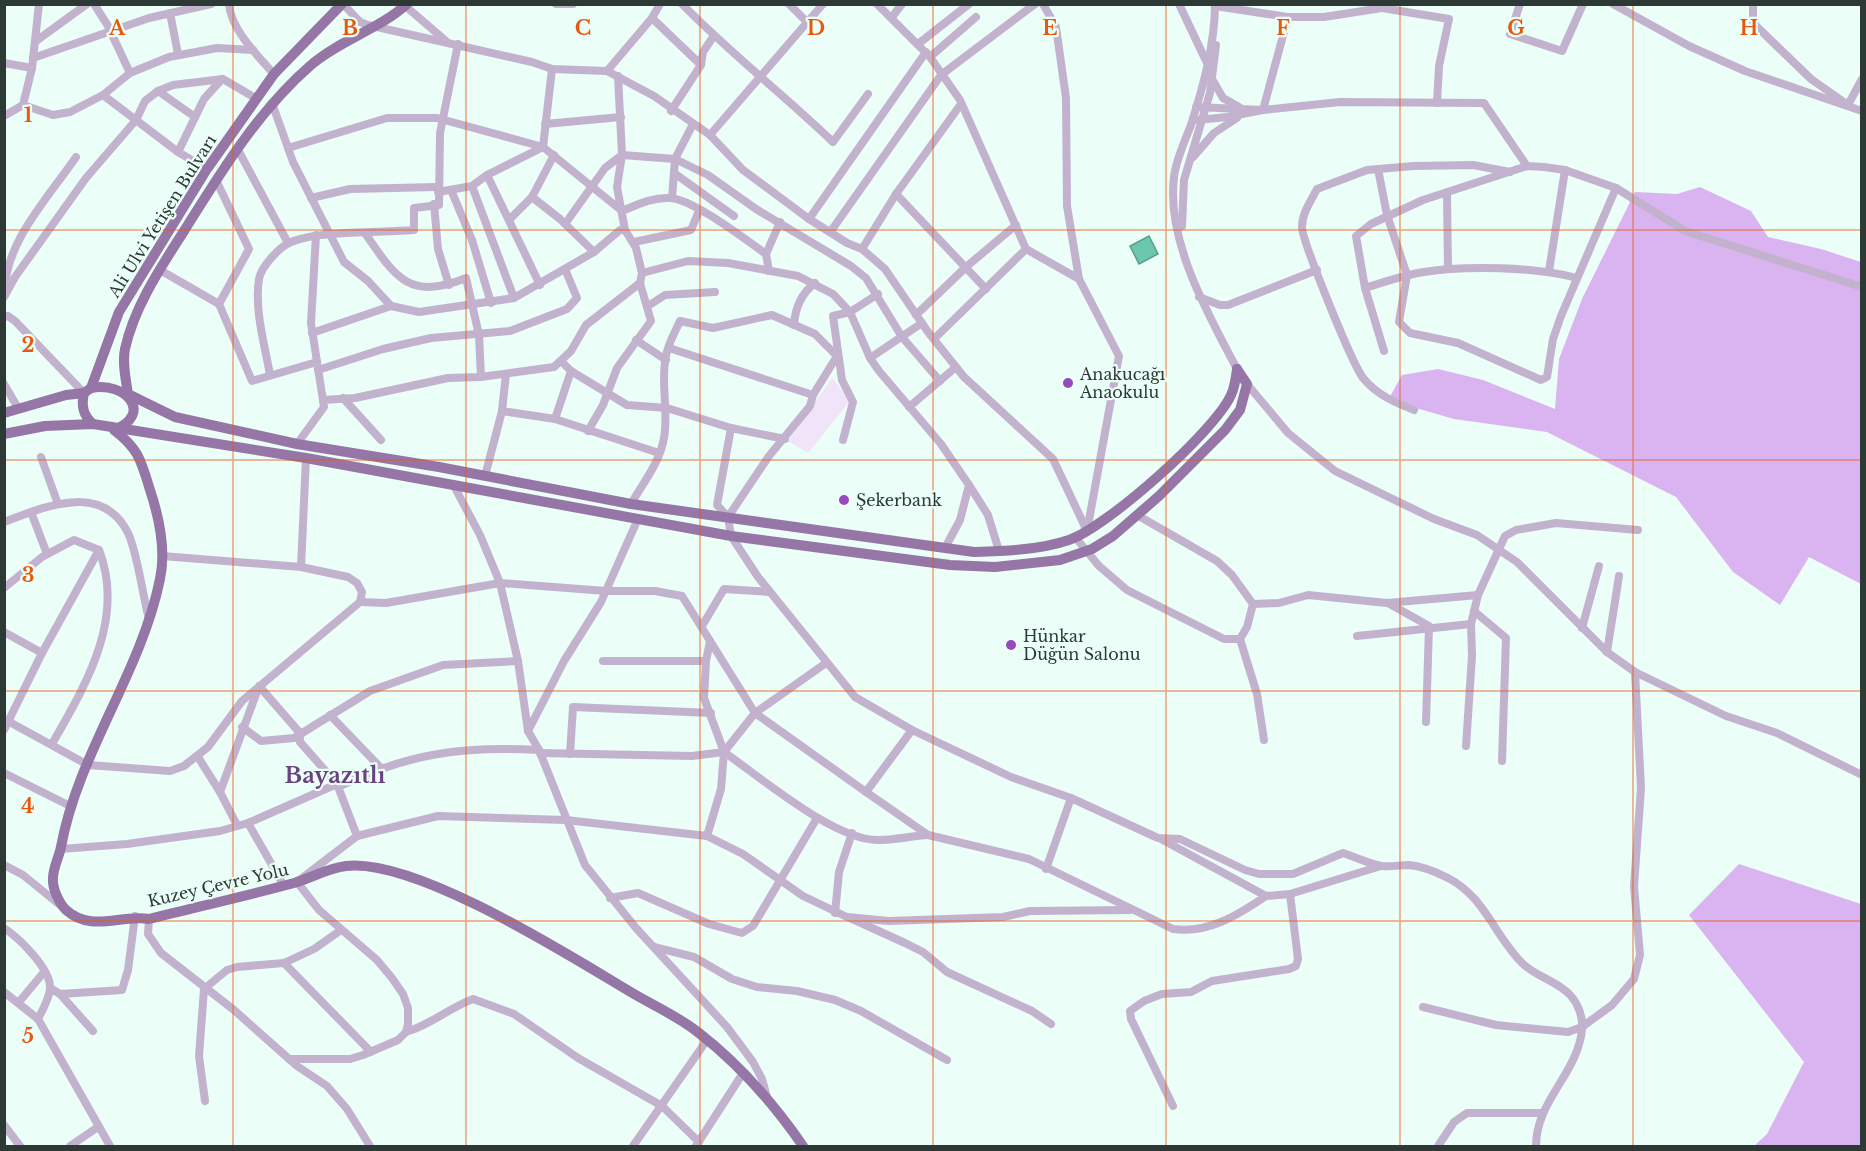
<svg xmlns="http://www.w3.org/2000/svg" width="1866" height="1151" font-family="'Libre Baskerville',serif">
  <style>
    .green { fill: #f1e4f9 }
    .forest { fill: #dab3f1 }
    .water { fill: #6dc6ae; stroke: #5a9c8a; stroke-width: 1.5 }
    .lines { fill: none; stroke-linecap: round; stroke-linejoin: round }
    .minor { stroke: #c3b2cd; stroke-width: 8 }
    .major { stroke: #9576a7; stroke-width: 10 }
    .grid { fill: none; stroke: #e8590c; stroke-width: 1.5; stroke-opacity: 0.55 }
    .poi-dot { fill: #964abc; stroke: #ebfef8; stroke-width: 2 }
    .labels { text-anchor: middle; stroke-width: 4.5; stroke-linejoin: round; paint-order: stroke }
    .street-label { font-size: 16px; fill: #2d3935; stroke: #ebfef8 }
    .poi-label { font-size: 16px; fill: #2d3935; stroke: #ebfef8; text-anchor: start }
    .district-label { font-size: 22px; font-weight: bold; fill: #6a447e; stroke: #ebfef8 }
    .grid-label { font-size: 20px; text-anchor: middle; font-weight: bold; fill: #e8590c; stroke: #ebfef8; stroke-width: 4.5; stroke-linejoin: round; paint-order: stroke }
  </style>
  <rect width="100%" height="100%" fill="#ebfef8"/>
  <path class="green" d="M832,378L850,401L808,453L788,441Z"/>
  <g class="forest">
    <path d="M1700,187L1751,211L1768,237L1821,249L1861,262V584L1809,557L1780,605L1733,572L1676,497L1547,432L1454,419L1388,400L1402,375L1438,369L1483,380L1555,409L1559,359L1582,299L1635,192L1677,194Z"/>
    <path d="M1739,864L1861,904V1146H1754L1767,1134L1804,1062L1689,915Z"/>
  </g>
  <path class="water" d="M1149,236L1158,254L1139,264L1130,246Z"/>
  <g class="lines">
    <g class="minor">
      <path d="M94,4L108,26L130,73"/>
      <path d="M229,4C231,30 258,56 274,74"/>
      <path d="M343,4L360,22L368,25L532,62L552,69L607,71L654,96L710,135L743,170L809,219L847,243L862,249L885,269L928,332L964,377L1053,459L1087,531"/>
      <path d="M403,4L446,41"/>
      <path d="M556,4H573"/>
      <path d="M682,4C730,53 784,95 833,142L868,94"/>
      <path d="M789,4L808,23"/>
      <path d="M877,4L930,57L960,100L1026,249L1079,279"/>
      <path d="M1043,4L1056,27L1066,98L1067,206L1079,279L1119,356L1087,531"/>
      <path d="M1179,4L1207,63"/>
      <path d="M1215,4C1215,44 1203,87 1191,125C1185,141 1176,159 1174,177C1166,241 1208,314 1237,369"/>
      <path d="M1520,4L1510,34L1562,51L1583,4"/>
      <path d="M1613,4L1689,46L1745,71L1862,111"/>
      <path d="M1753,4V23L1811,79L1848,105L1862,79"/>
      <path d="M1215,6L1288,17H1324L1382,8L1449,19L1439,66L1437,103"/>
      <path d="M170,13L178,54"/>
      <path d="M892,17L902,4"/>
      <path d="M652,18L701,65"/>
      <path d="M36,41L87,4"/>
      <path d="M918,44L969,4"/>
      <path d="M930,57L976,17"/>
      <path d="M33,58L149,18L211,4"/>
      <path d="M4,63L32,68"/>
      <path d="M607,71L652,18L660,4"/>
      <path d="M1212,79L1223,98L1239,107"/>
      <path d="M158,91L195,117"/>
      <path d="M103,95L178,152L207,169"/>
      <path d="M272,103L293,162L344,262L368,281L391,306L419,312L514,298L594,252L620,230H625"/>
      <path d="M23,105L53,115L70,112L103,95L130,73L169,57L217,48L253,50"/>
      <path d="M1196,107L1263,110L1340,102L1484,103L1527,166"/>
      <path d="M671,111L701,65L703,52L713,37"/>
      <path d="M4,116L23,105L32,68L39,4"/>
      <path d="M1198,120L1227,117L1263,110L1288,17"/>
      <path d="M545,124L621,117"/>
      <path d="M710,135L823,4"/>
      <path d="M237,148L288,243"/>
      <path d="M288,148L387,118H437L543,147L622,211C637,205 652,197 670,198C693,199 746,240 766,254"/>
      <path d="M178,152L204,99L222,79"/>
      <path d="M1193,157L1214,133L1237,118"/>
      <path d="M1378,169L1387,215L1407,275L1399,322L1410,333L1458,343L1541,380L1547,377L1553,339L1561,316L1616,188"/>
      <path d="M674,173L734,216"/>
      <path d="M487,175L540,285"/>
      <path d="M216,180L249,249L219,304"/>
      <path d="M472,186L514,298"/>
      <path d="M451,190L472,240L491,303"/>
      <path d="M438,192L472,186L487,175L543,147L552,69"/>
      <path d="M896,194L986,289"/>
      <path d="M1447,194L1448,269"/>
      <path d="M532,197L560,219L594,252"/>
      <path d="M311,198L350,189L437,187"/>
      <path d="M672,198L675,159L693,124"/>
      <path d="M434,204L438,249L449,285"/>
      <path d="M809,219L926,52"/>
      <path d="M509,220L532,197L554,155"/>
      <path d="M565,224L605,168L622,155L675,159L708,175L756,209L851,266L866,278L902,337L940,381"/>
      <path d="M1182,226L1184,180L1210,93L1216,45"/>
      <path d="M831,231L941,75L1035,4"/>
      <path d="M365,233C395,277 409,301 466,278L479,335L481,377"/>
      <path d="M634,242L691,230L699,211"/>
      <path d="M862,249L896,194L961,104"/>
      <path d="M160,270L219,304L252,381L317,362"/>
      <path d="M769,271L766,254L780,222"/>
      <path d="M1549,271L1565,170"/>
      <path d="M642,273L688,261L728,263L798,276L833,294L850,312L870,358L879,371L941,444L969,485L960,520L945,548"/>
      <path d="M1365,288C1384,282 1404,275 1424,272C1466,265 1535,267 1577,278"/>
      <path d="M5,294C3,244 49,197 76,157"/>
      <path d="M4,297L15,277L86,178L136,120L145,101L158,91L173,85L223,79L257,99"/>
      <path d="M1199,297L1220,305H1228L1317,270"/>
      <path d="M648,306L665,295L715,292"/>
      <path d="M916,315L966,267L1016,225"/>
      <path d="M4,317L8,316L15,321L84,393"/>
      <path d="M794,325C795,308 802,293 815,283"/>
      <path d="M312,333L391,306"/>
      <path d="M934,339L1026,249"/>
      <path d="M636,340L666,360"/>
      <path d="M669,348L813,395"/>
      <path d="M1384,351L1365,288L1356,236L1371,224L1423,200L1527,166L1544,167L1565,170L1616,188L1685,231L1862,287"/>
      <path d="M870,358L922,323"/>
      <path d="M561,361L571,371L627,405L667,408L731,428L785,439"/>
      <path d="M318,370L383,349L431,338L510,331L567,309L577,298L565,269"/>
      <path d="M270,375C265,346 254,309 259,279C261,267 279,247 291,242C321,230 379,233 414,230V208L439,205L440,133L458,44"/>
      <path d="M4,384L18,408"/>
      <path d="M1247,384L1288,433L1335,471L1434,519L1477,535L1517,562L1607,652L1635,672L1726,716L1777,733L1862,775"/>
      <path d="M343,398L381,440"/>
      <path d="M323,400L355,398L448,378L481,377L554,367L571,351L586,325L640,283"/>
      <path d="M909,407L956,367"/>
      <path d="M1414,410C1396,403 1377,395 1364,379C1353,367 1302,240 1302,227C1302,213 1311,201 1317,189L1367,170L1413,166L1473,165L1510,172"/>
      <path d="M502,411L555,419L659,453"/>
      <path d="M555,419L571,371"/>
      <path d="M731,428L717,505L728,517L731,536L758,577L855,697L912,730L1011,777L1071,798L1158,838L1180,839L1245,870L1259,874H1293L1343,853C1355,857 1369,864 1382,866C1391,867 1400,865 1409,865C1423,866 1436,872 1448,878C1485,897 1494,935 1522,963C1536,977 1558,981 1571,996C1578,1004 1583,1017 1582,1029C1578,1074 1536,1100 1536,1146"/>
      <path d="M588,431L603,405L617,368L651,321L640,283L642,273L636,248L625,230L617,187L622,155L618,76"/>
      <path d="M843,440L853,402L842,380L833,316L850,312L878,294"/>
      <path d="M297,444L324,407L311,323L316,235"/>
      <path d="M41,457L58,504"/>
      <path d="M485,476L502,411L506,374"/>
      <path d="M453,484L480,535L500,583L518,661L528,731L539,750L585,865L636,928L727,1027L753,1062L762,1079L767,1097"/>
      <path d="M969,485L988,515L999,551"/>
      <path d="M631,504C643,483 660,462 664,438C669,410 660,383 666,356C668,344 675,332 680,321L713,328L772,315L815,334L837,356L813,395L810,406L769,456L728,517"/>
      <path d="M31,512L47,554"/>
      <path d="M1137,515L1217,561L1232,575L1253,604L1279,603L1308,595L1387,603L1478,595"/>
      <path d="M4,522C44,507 102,481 128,533C137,551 143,597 149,619"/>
      <path d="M1075,537L1099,566L1127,590L1224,639H1240"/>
      <path d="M301,567L306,458"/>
      <path d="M4,588L42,557L74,540L99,550C126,619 85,686 52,744"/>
      <path d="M360,602L386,603L500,583L606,591H655L682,596L755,713L866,792L928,835L1029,859L1173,929C1208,934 1238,915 1266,896"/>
      <path d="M1388,603L1429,626L1426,722"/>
      <path d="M1253,604L1247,627L1240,639L1257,694L1264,740"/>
      <path d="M1474,611L1506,638L1502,761"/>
      <path d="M702,626L724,589L770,592"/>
      <path d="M1582,628L1599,566"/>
      <path d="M4,632L42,653"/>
      <path d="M1357,636L1471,624"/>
      <path d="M1607,652L1619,576"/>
      <path d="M603,661H706"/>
      <path d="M330,715L380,767"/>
      <path d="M4,719L88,765L170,771L184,766L208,747L242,701L360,602L362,592L357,583L348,577L301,567L162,556"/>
      <path d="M242,727L261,741L294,738L370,691L443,665L518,661"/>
      <path d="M4,730L42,653L99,550"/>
      <path d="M528,731L564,661L601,602L637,521"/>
      <path d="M1466,746L1472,656L1471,624L1478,595L1505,536L1516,530L1556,523L1638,530"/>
      <path d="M724,752L755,713L826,663"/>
      <path d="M540,753L692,756L724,752C760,777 834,840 878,840C894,840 911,836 928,835"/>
      <path d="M570,754L573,707L711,713"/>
      <path d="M198,757L220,792"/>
      <path d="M4,773L70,806"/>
      <path d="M866,792L912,730"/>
      <path d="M248,823L284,886"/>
      <path d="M237,825L220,792L259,686L300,733V742L337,784L357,836"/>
      <path d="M707,836L721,789L724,752L704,698L706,661L710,641"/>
      <path d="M1161,839L1266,896L1290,894L1381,866"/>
      <path d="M61,849L127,844L220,831L248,823L337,784L342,785C411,753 463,746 539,750"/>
      <path d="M4,865L23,875L60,905"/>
      <path d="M1046,869L1071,798"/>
      <path d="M610,898L638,893L709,924L742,933L753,926L817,818"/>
      <path d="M835,913L839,872L852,833"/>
      <path d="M850,918L905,943L923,952L947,972L1032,1011L1051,1024"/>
      <path d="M149,919L148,934L161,953L234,1010L297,1066L327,1086L347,1109L370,1146"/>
      <path d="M4,928C19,938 51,969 50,988C50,997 42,1011 38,1019"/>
      <path d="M654,947L694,957L732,979L757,987L797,991L835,1000L861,1011L947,1060"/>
      <path d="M284,963L371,1052"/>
      <path d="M50,988L60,994L122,990L128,970L135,916"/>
      <path d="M4,992L38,1019L110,1146"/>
      <path d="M60,994L93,1031"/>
      <path d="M19,1002L44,972"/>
      <path d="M1423,1007L1496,1025L1568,1032L1582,1027L1612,1005L1634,979L1640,955L1634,886L1641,788L1635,672"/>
      <path d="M406,1032C430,1025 449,1008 473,999L514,1014L578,1058L662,1106L699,1142"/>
      <path d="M289,1059H350L363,1055L398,1040L406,1032L408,1024V1008L403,994L392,978L377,960L319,910L297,882L357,836L438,816L566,820L707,836L743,854L803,896L847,917L889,921L1003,917L1030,911L1130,910"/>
      <path d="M205,1101L199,1056L204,989L227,970L237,967L284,963L314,949L341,930"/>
      <path d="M1173,1106L1131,1019L1130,1011L1144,1001L1162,994L1191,992L1212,981L1289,969L1296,966L1298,959L1290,894"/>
      <path d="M4,1125L20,1146"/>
      <path d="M70,1146L98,1127"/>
      <path d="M633,1146L707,1040"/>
      <path d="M696,1146L743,1073"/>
      <path d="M1438,1146L1454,1122L1467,1113H1542"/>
    </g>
    <g class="major">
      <path d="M407,4C378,30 340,40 311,65C258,111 221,172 184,231C161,267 134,307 125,349C122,363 126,380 128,394L175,417L297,444L439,467L631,504L974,552C1005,551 1039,550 1069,540C1107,527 1215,431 1231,395C1235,387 1236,377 1237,369"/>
      <path d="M91,388C126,381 154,414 114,430C139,449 141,461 150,490C159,517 166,551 160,579C141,673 78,753 61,847C59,857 53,868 53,878C52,888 59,903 66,910C92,933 120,914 149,919C197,907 246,896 294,883C311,878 328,868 346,866C415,858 567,954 629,991C652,1005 678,1016 699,1033C740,1065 774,1104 803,1146"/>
      <path d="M84,393C81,406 83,415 93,424"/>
      <path d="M4,413L66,395L84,393L91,388L119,312L207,169L274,74L342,4"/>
      <path d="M4,434L45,426L93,424L306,458L731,536L950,565L995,567L1060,560L1092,549L1113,536L1159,496L1225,430L1240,410L1247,384L1237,369"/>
    </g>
  </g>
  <path class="grid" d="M233,4V1146M466,4V1146M700,4V1146M933,4V1146M1166,4V1146M1400,4V1146M1633,4V1146M4,230H1862M4,460H1862M4,691H1862M4,921H1862"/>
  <g class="poi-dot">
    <circle cx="1068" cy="383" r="6"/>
    <circle cx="844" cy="500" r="6"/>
    <circle cx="1011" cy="645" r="6"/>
  </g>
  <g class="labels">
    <g class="street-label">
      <text transform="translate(162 216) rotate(-58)" y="6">Ali Ulvi Yetişen Bulvarı</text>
      <text transform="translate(218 885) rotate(-13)" y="6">Kuzey Çevre Yolu</text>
    </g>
    <g class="poi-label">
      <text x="1080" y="380">Anakucağı<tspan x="1080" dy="18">Anaokulu</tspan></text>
      <text x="856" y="506">Şekerbank</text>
      <text x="1023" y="642">Hünkar<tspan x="1023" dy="18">Düğün Salonu</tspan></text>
    </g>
    <g class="district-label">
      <text x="335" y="783">Bayazıtlı</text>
    </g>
  </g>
  <g class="grid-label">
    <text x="117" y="35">A</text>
    <text x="350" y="35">B</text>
    <text x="583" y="35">C</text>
    <text x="816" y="35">D</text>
    <text x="1050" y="35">E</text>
    <text x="1283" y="35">F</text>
    <text x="1516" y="35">G</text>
    <text x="1749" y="35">H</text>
    <text x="28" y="122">1</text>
    <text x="28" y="352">2</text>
    <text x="28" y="582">3</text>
    <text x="28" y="813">4</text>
    <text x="28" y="1043">5</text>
  </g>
  <rect width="1866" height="1151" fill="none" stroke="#2d3935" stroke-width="12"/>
</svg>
